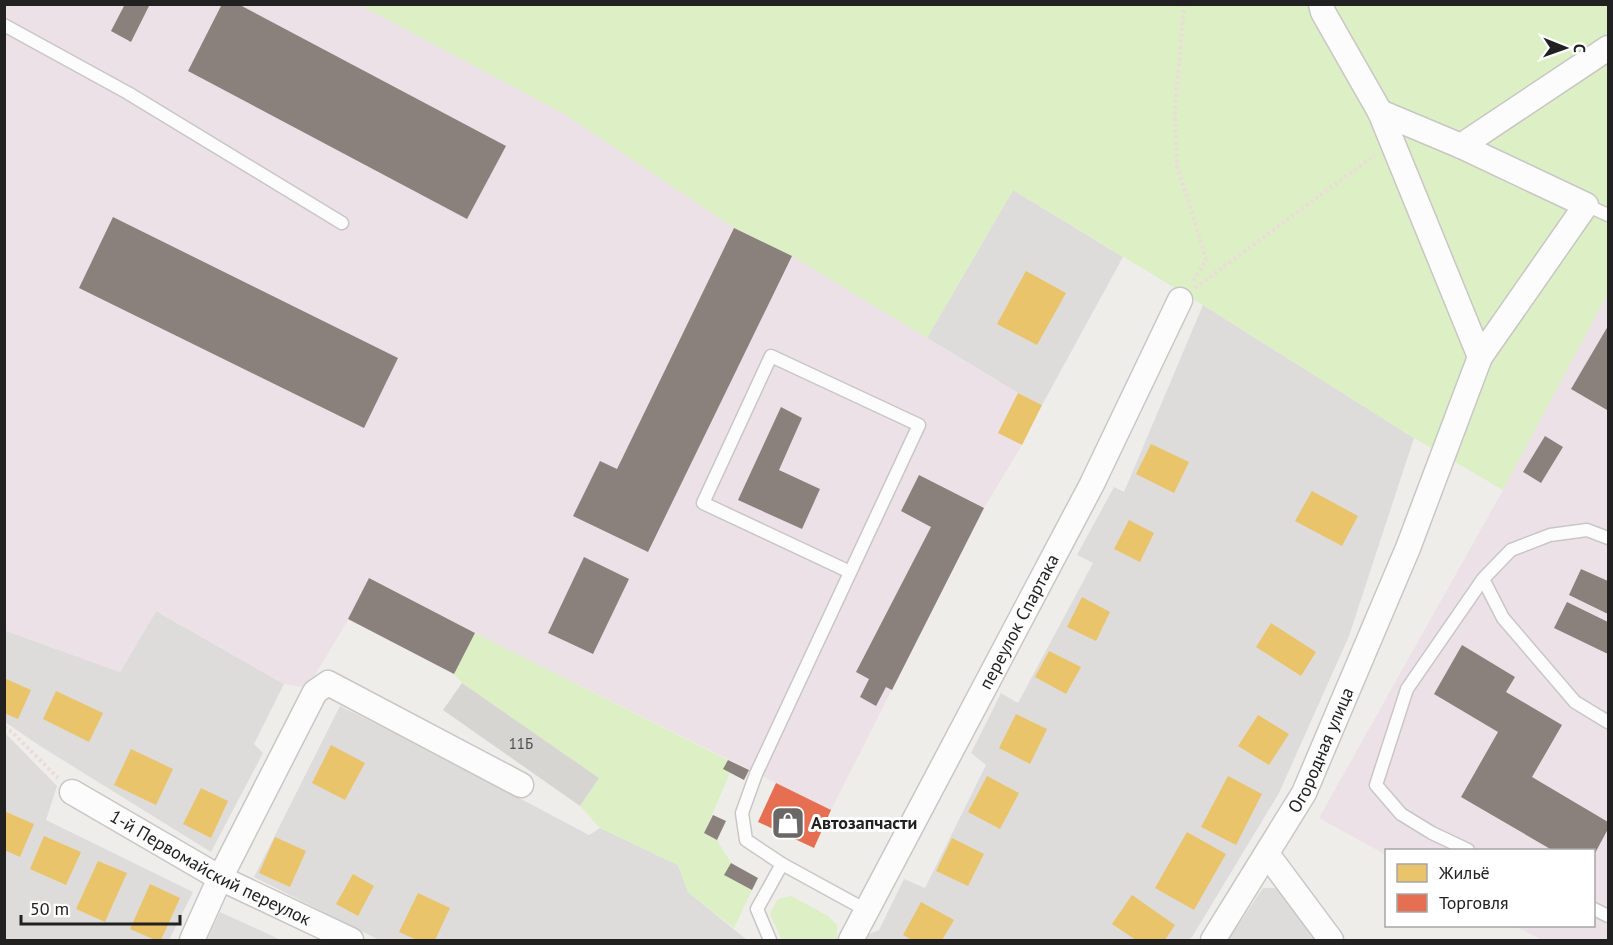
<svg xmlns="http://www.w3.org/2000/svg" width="1613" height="945" font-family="'PT Sans',sans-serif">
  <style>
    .residential { fill: #dedcda }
    .industrial { fill: #ede1e8 }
    .grass { fill: #dcefc5 }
    .homes { fill: #e9c46a }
    .shops { fill: #e76f51 }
    .industry { fill: #8a817c }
    .building { fill: #d7d5d2 }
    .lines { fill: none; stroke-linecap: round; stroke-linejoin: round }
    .service-casing { stroke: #c8c7c5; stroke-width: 15 }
    .minor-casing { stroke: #c8c7c5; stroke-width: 27 }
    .path { stroke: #ecdcd9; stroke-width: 4; stroke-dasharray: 3 3; stroke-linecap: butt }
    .service { stroke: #fdfcfc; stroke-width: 12 }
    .minor { stroke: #fdfcfc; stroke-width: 24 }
    .labels { text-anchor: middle; stroke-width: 6; stroke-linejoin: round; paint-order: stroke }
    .number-label { font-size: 15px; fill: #4e4e4d }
    .street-label { font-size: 18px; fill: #212121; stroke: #fff }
    .poi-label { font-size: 18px; font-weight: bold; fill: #212121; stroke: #fff; text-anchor: start }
  </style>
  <rect width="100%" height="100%" fill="#efede9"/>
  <g class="residential">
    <path d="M1013,190L1123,257L1042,405L1018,393L927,338Z"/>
    <path d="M1203,305L1414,438L1349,636L1279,793L1192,937L1188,940H861L862,937L879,930L904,879L925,888L986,765L971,753L1001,693L1018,703L1093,563L1077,555L1114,487L1124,492Z"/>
    <path d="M156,611L284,684L254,744L263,753L211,852L40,746L5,722L4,630L120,672Z"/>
    <path d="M340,706L427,749L589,835L600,828L678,865L688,892L747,940H379L254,877Z"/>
    <path d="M4,732L57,786L46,820L193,892L169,940H5Z"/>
    <path d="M1263,888H1279L1318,940H1228Z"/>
    <path d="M220,912L281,940H207Z"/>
  </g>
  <g class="industrial">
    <path d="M4,5H360L566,115L734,228L792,256L1018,393L1042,405L1022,445L984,508L831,810L776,783L475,633L370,578L348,620L307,688L284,684L156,611L120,672L5,630Z"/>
    <path d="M1608,293V940H1542L1515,926H1594V850H1386V855L1319,818L1503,490Z"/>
  </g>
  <g class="grass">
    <path d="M360,5H1608V293L1503,490L1414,438L1203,305L1013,190L927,338L792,256L734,228L566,115Z"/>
    <path d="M475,633L728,760L724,769L730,773L704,833L717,840L731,863L725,876L752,890L734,928L688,892L678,865L600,828L580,806L599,778L462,683L454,674Z"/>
    <path d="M791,896L828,916L837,925V940H782L770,914L778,899Z"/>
  </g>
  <g class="homes">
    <path d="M1026,271L1066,293L1037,345L997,324Z"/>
    <path d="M1018,393L1042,405L1022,445L998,433Z"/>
    <path d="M1151,444L1189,462L1174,493L1136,474Z"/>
    <path d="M1312,491L1358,516L1342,546L1295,521Z"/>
    <path d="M1129,520L1154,533L1140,562L1114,549Z"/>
    <path d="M1082,597L1110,612L1096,641L1067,627Z"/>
    <path d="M1271,623L1316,652L1301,676L1256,647Z"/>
    <path d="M1049,651L1081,667L1066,694L1035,677Z"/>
    <path d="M4,678L31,690L18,719L4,713Z"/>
    <path d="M56,691L103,713L89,742L43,719Z"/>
    <path d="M1016,714L1047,729L1030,764L999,748Z"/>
    <path d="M1258,715L1289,734L1269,765L1238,746Z"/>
    <path d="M331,745L365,763L345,800L312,783Z"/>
    <path d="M131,749L173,769L156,805L114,785Z"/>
    <path d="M987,776L1019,793L1000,829L968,812Z"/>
    <path d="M1228,776L1262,794L1236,845L1201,827Z"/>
    <path d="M201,788L228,801L211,838L183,824Z"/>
    <path d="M4,811L34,824L20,857L4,850Z"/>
    <path d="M1187,832L1226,854L1194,910L1155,888Z"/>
    <path d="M44,836L81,852L66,885L30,869Z"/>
    <path d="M275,837L306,851L290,887L259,873Z"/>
    <path d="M952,838L984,854L968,886L936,871Z"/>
    <path d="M98,861L127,873L105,922L76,909Z"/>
    <path d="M353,874L374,886L358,916L336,904Z"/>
    <path d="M150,884L180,898L161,940H155L130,929Z"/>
    <path d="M418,893L450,908L435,940H417L399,932Z"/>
    <path d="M1132,895L1175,925L1165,940H1136L1112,924Z"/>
    <path d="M921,902L954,920L942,940H912L903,935Z"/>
  </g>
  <path class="shops" d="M776,783L831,810L814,848L758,822Z"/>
  <g class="industry">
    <path d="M125,4H150L131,42L111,31Z"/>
    <path d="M222,4H238L506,146L467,219L188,71Z"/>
    <path d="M113,217L398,358L364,428L79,288Z"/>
    <path d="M734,228L792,256L648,552L573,516L600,461L617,469Z"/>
    <path d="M1608,326V408L1607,410L1571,389Z"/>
    <path d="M781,407L802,418L779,470L820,489L802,529L738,500Z"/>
    <path d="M1545,436L1563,447L1541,483L1523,472Z"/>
    <path d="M919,475L984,508L892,690L886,687L876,706L860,697L869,679L856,672L931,527L901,511Z"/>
    <path d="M584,557L629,579L593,654L548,633Z"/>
    <path d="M1581,569L1608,581V614L1569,595Z"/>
    <path d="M369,578L475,633L454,674L348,619Z"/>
    <path d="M1567,602L1608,622V654L1554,628Z"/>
    <path d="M1462,645L1515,677L1506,692L1562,725L1532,777L1608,822V829L1594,855V850H1552L1461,797L1498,732L1434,694Z"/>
    <path d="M728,760L749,770L744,780L723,769Z"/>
    <path d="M713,815L726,821L717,840L704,833Z"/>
    <path d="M731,863L758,878L752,890L724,875Z"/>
  </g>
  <path class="building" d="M462,683L599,778L580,806L443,710Z"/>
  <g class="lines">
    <defs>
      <g id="service">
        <path d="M4,25L128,93L342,223"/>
        <path d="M1586,205L1608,215"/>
        <path d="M1608,538L1587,530L1550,535L1511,550L1483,579L1503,618L1575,702L1608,722"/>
        <path d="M850,572L703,503L771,356L919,425L756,774L742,813L746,840L782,864L866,910"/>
        <path d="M1468,850L1432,833L1401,814L1376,785L1407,689L1483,579"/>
        <path d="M1594,909L1608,916"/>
        <path d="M770,940L757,909L782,864"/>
      </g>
      <g id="minor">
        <path d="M1380,112L1480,357"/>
        <path d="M1461,146L1608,48"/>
        <path id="s1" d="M72,792L220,878L351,940"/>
        <path d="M1267,854L1331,940"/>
        <path d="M192,940L220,878L315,692L328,683L521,785"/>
        <path id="s2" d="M851,940L1092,484L1180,300"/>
        <path id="s3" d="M1213,940L1304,793L1408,548L1480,357L1586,205L1461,146L1380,112L1323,12L1321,4"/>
      </g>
    </defs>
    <use href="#service" class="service-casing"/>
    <use href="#minor" class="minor-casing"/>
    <g class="path">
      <path d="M1184,4L1175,112L1177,167L1191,209L1206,260L1192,282"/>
      <path d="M1195,288L1375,155"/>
      <path d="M4,727L12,732L58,778"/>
    </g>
    <use href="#service" class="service"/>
    <use href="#minor" class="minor"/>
  </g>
  <defs>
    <symbol id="shop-square" viewBox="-11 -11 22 22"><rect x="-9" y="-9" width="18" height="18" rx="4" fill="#696867" stroke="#fff"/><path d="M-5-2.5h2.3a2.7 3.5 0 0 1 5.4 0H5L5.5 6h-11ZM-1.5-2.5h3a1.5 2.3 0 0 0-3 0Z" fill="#fff"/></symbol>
  </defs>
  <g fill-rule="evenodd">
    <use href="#shop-square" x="769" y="804" width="38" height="38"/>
  </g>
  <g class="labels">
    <g class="number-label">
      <text x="521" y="749">11Б</text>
    </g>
    <g class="street-label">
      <text dy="6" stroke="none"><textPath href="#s2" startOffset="360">переулок Спартака</textPath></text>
      <text dy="6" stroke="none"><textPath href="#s3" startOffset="219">Огородная улица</textPath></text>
      <text dy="6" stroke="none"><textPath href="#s1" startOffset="158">1-й Первомайский переулок</textPath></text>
    </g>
    <g class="poi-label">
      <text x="811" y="829">Автозапчасти</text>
    </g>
  </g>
  <rect width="1613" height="945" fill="none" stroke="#212121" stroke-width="12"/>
  <rect x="1385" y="849" width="210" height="78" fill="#ffffff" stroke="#a6a6a6" stroke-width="1.5"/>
  <rect x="1397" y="864" width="30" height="18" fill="#e9c46a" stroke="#a6a6a6" stroke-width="1.5"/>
  <text x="1439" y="879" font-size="18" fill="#212121">Жильё</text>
  <rect x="1397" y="894" width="30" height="18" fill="#e76f51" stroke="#a6a6a6" stroke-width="1.5"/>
  <text x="1439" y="909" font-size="18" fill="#212121">Торговля</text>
  <g transform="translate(1565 48) rotate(91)" stroke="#ffffff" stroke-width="4.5" paint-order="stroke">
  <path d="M0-4.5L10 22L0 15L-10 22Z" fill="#212121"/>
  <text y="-9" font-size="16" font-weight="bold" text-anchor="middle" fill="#212121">С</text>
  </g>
  <path d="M21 915v9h159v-9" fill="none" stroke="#212121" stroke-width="3"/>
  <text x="30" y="915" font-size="18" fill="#212121" stroke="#ffffff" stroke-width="4.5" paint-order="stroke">50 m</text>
</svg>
